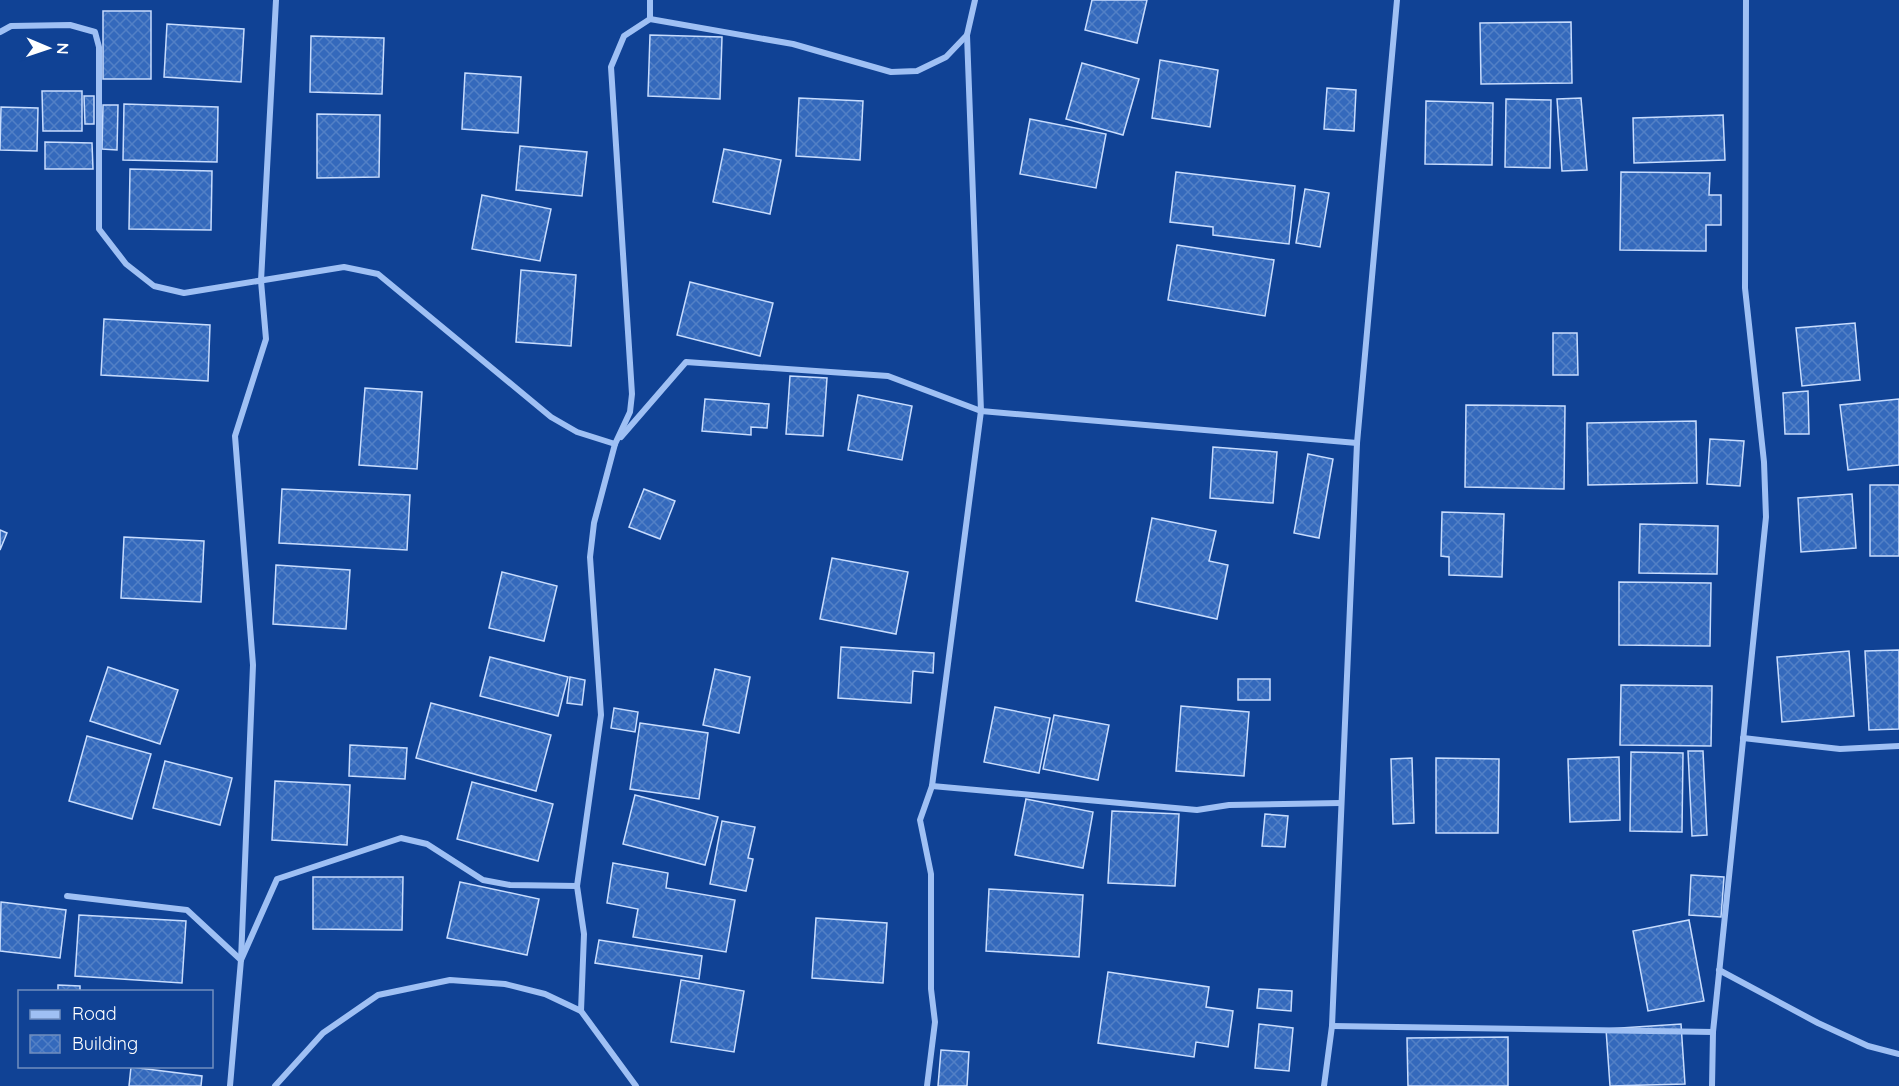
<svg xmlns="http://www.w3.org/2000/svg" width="1899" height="1086" font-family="Quicksand,sans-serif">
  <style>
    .building { fill: url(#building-cross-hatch); stroke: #c7dcfe; stroke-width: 1.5 }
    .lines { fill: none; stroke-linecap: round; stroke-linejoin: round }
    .street { stroke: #9fc0f4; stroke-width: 6 }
  </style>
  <defs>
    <pattern id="building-cross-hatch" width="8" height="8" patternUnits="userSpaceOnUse" patternTransform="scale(1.5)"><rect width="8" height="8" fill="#3469bc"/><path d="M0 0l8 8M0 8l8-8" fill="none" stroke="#5280c6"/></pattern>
  </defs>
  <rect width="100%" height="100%" fill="#104295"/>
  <g class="building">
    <path d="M1092,0H1147L1137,43L1085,30Z"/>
    <rect x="103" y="11" width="48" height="68"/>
    <path d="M1571,22L1572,83L1481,84L1480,23Z"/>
    <path d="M167,24L244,29L241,82L164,77Z"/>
    <path d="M650,35L722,37L720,99L648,96Z"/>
    <path d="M311,36L384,38L382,94L310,92Z"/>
    <path d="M1160,60L1218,70L1210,127L1152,118Z"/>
    <path d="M1082,63L1139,79L1123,135L1066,119Z"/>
    <path d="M465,73L521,77L518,133L462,129Z"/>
    <path d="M1327,88L1356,90L1354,131L1324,129Z"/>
    <path d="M42,91H82V131H43Z"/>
    <path d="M84,96H94V124H85Z"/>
    <path d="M799,98L863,101L860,160L796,156Z"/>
    <path d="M1581,98L1587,170L1562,171L1557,99Z"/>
    <path d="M1506,99L1551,100L1550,168L1505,167Z"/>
    <path d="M1426,101L1493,103L1492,165L1425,164Z"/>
    <path d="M124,104L218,107L217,162L123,160Z"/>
    <path d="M103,105H118L117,150L102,149Z"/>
    <path d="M1,107L38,108L37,151L0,150Z"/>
    <path d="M317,114L380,115L379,177L317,178Z"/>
    <path d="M1723,115L1725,160L1634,163L1633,118Z"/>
    <path d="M1030,119L1106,134L1096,188L1020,174Z"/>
    <path d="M45,142L92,143L93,169H45Z"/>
    <path d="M520,146L587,152L582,196L516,190Z"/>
    <path d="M724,149L781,160L770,214L713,202Z"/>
    <path d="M130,169L212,171L211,230L129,229Z"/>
    <path d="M1176,172L1295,186L1289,244L1213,235V227L1170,222Z"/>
    <path d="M1621,172L1710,173L1709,195H1721V225H1706V251L1620,250Z"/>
    <path d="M1305,189L1329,193L1320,247L1296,243Z"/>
    <path d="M482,195L551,209L540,261L472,249Z"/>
    <path d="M1177,245L1274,260L1265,316L1168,300Z"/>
    <path d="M521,270L576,275L571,346L516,342Z"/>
    <path d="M690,282L773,303L760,356L677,335Z"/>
    <path d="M104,319L210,325L208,381L101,375Z"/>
    <path d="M1855,323L1860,380L1802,386L1796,328Z"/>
    <path d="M1553,333H1577L1578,375H1553Z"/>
    <path d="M790,376L827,378L823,436L786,434Z"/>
    <path d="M365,388L422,392L417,469L359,465Z"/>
    <path d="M1808,391L1809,434H1785L1783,393Z"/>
    <path d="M858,395L912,406L902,460L848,450Z"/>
    <path d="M705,399L769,404L767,428L751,427V435L702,431Z"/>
    <path d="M1899,399V465L1848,470L1840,405Z"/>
    <path d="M1466,405L1565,406L1564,489L1465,487Z"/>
    <path d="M1696,421L1697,483L1588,485L1587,423Z"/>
    <path d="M1710,439L1744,441L1740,486L1707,484Z"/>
    <path d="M1213,447L1277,452L1273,503L1210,498Z"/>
    <path d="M1308,454L1333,459L1319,538L1294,533Z"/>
    <rect x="1870" y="485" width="29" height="71"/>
    <path d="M282,489L410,495L407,550L279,543Z"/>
    <path d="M644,489L675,501L660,539L629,527Z"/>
    <path d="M1852,494L1856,548L1801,552L1798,498Z"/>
    <path d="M1442,512L1504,514L1502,577L1449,575V557L1441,556Z"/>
    <path d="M1152,518L1216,531L1209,561L1228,565L1217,619L1136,601Z"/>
    <path d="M1640,524L1718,526L1717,574L1639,573Z"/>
    <path d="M0,530L7,533L0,550Z"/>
    <path d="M124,537L204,541L201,602L121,598Z"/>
    <path d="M832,558L908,572L896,634L820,619Z"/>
    <path d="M276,565L350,570L346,629L273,624Z"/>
    <path d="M502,572L557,586L544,641L489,628Z"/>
    <path d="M1619,582L1711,583L1710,646L1619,645Z"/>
    <path d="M841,647L934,653L933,673L913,671L911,703L838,698Z"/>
    <path d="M1899,650V729L1869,730L1865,651Z"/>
    <path d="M1849,651L1854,716L1782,722L1777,657Z"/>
    <path d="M490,657L568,677L558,716L480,696Z"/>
    <path d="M108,667L178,690L160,744L90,721Z"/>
    <path d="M715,669L750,677L739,733L703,725Z"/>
    <path d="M570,677L585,680L582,705L567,703Z"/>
    <rect x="1238" y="679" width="32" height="21"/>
    <path d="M1621,685L1712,686L1711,746L1620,745Z"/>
    <path d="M431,703L551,735L536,791L416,758Z"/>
    <path d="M1181,706L1249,712L1244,776L1176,771Z"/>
    <path d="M995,707L1050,718L1039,773L984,762Z"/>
    <path d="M614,708L638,712L635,732L611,728Z"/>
    <path d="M1054,715L1109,725L1098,780L1043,769Z"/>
    <path d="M640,723L708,733L699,799L630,789Z"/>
    <path d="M87,736L151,754L132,819L69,801Z"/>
    <path d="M350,745L407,748L405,779L349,776Z"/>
    <path d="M1688,751H1703L1707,835L1692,836Z"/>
    <path d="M1631,752L1683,753L1682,832L1630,831Z"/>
    <path d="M1619,757L1620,820L1570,822L1568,759Z"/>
    <path d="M1412,758L1414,823L1393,824L1391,759Z"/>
    <path d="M1436,758L1499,759L1498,833H1436Z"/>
    <path d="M165,761L232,778L220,825L153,808Z"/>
    <path d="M275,781L350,785L347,845L272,840Z"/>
    <path d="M472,782L553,804L538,861L457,839Z"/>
    <path d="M635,795L718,817L705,865L623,844Z"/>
    <path d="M1026,799L1093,812L1083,868L1015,855Z"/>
    <path d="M1112,811L1179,814L1175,886L1108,883Z"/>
    <path d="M1265,814L1288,816L1285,847L1262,846Z"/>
    <path d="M722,821L755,827L748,858L753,859L746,891L710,884Z"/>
    <path d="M613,863L668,873L666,888L735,900L726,952L633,937L638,909L607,903Z"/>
    <path d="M1691,875L1724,877L1721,917L1689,915Z"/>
    <path d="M313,877H403L402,930L313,929Z"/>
    <path d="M460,882L539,899L527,955L447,938Z"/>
    <path d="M989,889L1083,895L1079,957L986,951Z"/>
    <path d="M1,902L66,910L60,958L0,951Z"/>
    <path d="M79,915L186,921L182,983L75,976Z"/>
    <path d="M816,918L887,923L883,983L812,978Z"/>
    <path d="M1689,920L1704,1001L1648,1011L1633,931Z"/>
    <path d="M599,940L702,956L699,979L595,963Z"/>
    <path d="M1108,972L1209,987L1206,1007L1233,1011L1228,1047L1196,1042L1194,1057L1098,1043Z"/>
    <path d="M681,980L744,991L734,1052L671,1042Z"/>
    <path d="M58,985L80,986V992H58Z"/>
    <path d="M1259,989L1292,991L1291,1011L1257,1008Z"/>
    <path d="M1259,1024L1293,1028L1289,1071L1255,1068Z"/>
    <path d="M1681,1024L1685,1084L1610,1086L1606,1029Z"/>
    <path d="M1508,1037V1086H1408L1407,1038Z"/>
    <path d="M941,1050L969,1052L967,1086H938Z"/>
    <path d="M131,1067L202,1076L201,1086H129Z"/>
  </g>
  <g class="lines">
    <g class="street">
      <path d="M650,19L793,44L891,72L917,71L946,57L967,35L975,0"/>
      <path d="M0,32L11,26L70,25L95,32L99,47V229L126,264L154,286L184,293L344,267L378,274L551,417L577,432L615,444"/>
      <path d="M621,437L686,362L888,376L981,411L1357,443"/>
      <path d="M1743,738L1840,749L1899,746"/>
      <path d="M932,786L1197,810L1229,805L1341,803"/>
      <path d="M67,896L187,910L241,960L277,879L401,838L427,844L483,880L510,885L577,886"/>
      <path d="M1719,970L1818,1023L1868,1046L1899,1054"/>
      <path d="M581,1011L584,934L577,886L601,715L590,557L594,523L615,444L630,412L632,394L611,67L624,36L650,19V0"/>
      <path d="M1332,1026L1713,1032"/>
      <path d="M230,1086L241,960L253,665L235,436L266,339L261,281L276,0"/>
      <path d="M275,1086L323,1033L378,995L450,980L505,984L545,994L581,1011L636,1086"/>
      <path d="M927,1086L935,1022L931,989V874L920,820L932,786L981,411L967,35"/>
      <path d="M1324,1086L1332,1026L1357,443L1397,0"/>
      <path d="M1712,1086L1713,1032L1766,517L1764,462L1745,288L1746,0"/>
    </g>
  </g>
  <rect x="18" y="990" width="195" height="78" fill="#104295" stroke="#708ebf" stroke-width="1.5"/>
  <rect x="30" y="1010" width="30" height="9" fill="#9fc0f4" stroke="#708ebf" stroke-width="1.5"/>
  <text x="72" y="1020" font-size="18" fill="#ffffff">Road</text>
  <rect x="30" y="1035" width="30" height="18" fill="url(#building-cross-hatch)" stroke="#708ebf" stroke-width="1.5"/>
  <text x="72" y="1050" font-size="18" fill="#ffffff">Building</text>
  <g transform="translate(48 48) rotate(92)" stroke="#104295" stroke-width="4.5" paint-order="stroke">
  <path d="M0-4.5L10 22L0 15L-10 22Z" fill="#ffffff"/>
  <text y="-9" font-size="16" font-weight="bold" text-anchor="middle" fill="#ffffff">N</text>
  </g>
</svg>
